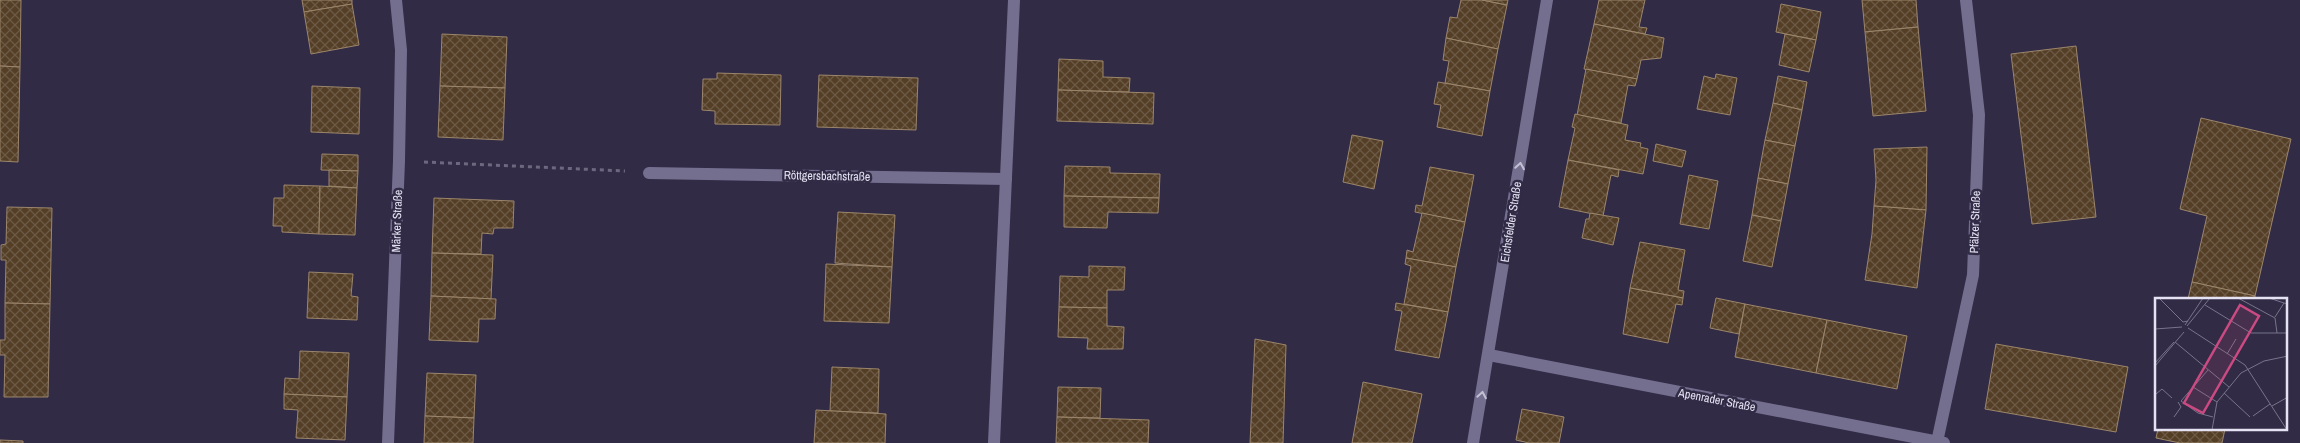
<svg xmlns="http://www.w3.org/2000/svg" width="2300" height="443" font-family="'Archivo Narrow',sans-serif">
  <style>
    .building { fill: url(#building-cross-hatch); stroke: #9c866b }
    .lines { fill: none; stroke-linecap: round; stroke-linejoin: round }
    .path { stroke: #6d6880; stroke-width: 3; stroke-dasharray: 4 4; stroke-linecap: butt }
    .minor { stroke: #756f8f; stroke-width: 12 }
    .oneway { stroke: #c3c0d5 }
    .labels { text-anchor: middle; stroke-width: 5; stroke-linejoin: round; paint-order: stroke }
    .street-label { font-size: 12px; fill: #e5e2f3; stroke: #312b46 }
    .inset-road { fill: none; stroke: #79748b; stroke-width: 1 }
    .view { fill: #cb4a81; fill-opacity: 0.15; stroke: #cb4a81; stroke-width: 2.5 }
    .inset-edge { fill: none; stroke: #e5e2f3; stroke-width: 2.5 }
  </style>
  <defs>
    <pattern id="building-cross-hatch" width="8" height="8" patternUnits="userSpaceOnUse" patternTransform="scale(1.25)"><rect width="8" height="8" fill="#543f26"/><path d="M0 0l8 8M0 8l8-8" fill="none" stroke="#6c5a46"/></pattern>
  </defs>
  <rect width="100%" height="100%" fill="#312b46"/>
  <g class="building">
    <path d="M0,0H21L20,67L0,66Z"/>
    <path d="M302,0H352V4L304,12Z"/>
    <path d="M1461,0H1482L1507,5L1498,49L1446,38L1450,17L1457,18Z"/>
    <path d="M1482,0H1508L1507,5Z"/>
    <path d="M1599,0H1645L1639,27L1647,28L1645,34L1594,24Z"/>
    <path d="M1862,0H1916L1918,27L1865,32Z"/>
    <path d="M352,4L359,45L311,54L304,12Z"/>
    <path d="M1781,4L1821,12L1816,40L1776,32Z"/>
    <path d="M1594,24L1664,38L1661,58L1641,60L1637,79L1584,69Z"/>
    <path d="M1918,27L1926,111L1873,116L1865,32Z"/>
    <path d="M442,34L507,37L505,88L440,86Z"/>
    <path d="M1785,34L1816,40L1809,72L1779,65Z"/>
    <path d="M1446,38L1498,49L1490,91L1445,83L1449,61L1443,60Z"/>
    <path d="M2076,46L2096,217L2032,224L2011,54Z"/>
    <path d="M1059,59L1103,61V77L1130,78L1129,92L1058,90Z"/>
    <path d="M0,66L20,67L18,162L0,161Z"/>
    <path d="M1586,69L1637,79L1635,86L1628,85L1621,123L1577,115Z"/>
    <path d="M717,73L781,75L780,125L715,124V111L702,110L703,79H717Z"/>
    <path d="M1716,74L1737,78L1730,115L1697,109L1704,76L1715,79Z"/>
    <path d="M819,75L918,78L916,130L817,127Z"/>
    <path d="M1778,76L1807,82L1802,110L1773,103Z"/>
    <path d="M1438,82L1490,91L1482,136L1437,127L1441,105L1434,104Z"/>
    <path d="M312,86L360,88L359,134L311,132Z"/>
    <path d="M440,86L505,88L503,140L438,137Z"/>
    <path d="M1058,90L1154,93L1153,124L1057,121Z"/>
    <path d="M1773,103L1802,110L1795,146L1765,140Z"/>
    <path d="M1575,114L1628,125L1625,140L1641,143L1640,147L1648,149L1643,174L1568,160L1575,128L1572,127Z"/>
    <path d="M2201,118L2291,139L2255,296L2192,282L2207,216L2180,209Z"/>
    <path d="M1352,135L1383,141L1374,189L1343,182Z"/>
    <path d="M1765,140L1795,146L1788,184L1758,178Z"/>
    <path d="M1656,144L1686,151L1682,167L1653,161Z"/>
    <path d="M1927,147L1926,210L1874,206L1876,180L1874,149Z"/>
    <path d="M322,154L358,155V171L321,170Z"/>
    <path d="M1568,160L1619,170L1618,177L1611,175L1603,216L1559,207Z"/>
    <path d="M1065,166L1110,167V173L1160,174L1159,198L1064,196Z"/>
    <path d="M1430,167L1474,175L1465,222L1415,212L1416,205L1422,206Z"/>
    <path d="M329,170L358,171L357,188L329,186Z"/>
    <path d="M1689,175L1718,181L1709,229L1680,224Z"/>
    <path d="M1758,178L1788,184L1781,221L1752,215Z"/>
    <path d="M284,185L320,186L319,234L282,232V226H273L274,198H284Z"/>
    <path d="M320,186L357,188L355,235L319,234Z"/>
    <path d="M1064,196L1159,198L1158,213L1108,212L1107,228L1064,227Z"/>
    <path d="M434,198L514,201L513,228H494L493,234L482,233L481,254L432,253Z"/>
    <path d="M1874,206L1926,210L1917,288L1865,280L1872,234Z"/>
    <path d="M7,207L52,208L50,304L5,303L6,260H1V245L6,244Z"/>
    <path d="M838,212L895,215L892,267L835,263Z"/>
    <path d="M1422,213L1465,222L1456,267L1406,258L1407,250L1413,252Z"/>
    <path d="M1590,213L1619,218L1613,245L1582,238L1586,219H1589Z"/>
    <path d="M1752,215L1781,221L1772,267L1743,261Z"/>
    <path d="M1640,242L1685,250L1678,290L1684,291L1683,298L1630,288Z"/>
    <path d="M432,253L493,255L491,299L431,296Z"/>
    <path d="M1406,258L1456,267L1448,312L1404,304L1411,266L1405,264Z"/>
    <path d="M826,264L892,267L889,323L824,321Z"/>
    <path d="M1089,266L1125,267L1124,290H1107V308L1059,307L1060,276L1089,277Z"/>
    <path d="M309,272L353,274L351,296L358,297L357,320L307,318Z"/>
    <path d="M2192,282L2255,296V299H2188Z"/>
    <path d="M1630,288L1683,298L1682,305L1676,304L1668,343L1623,334Z"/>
    <path d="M431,296L496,299L495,319H479L478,342L429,340Z"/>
    <path d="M1716,298L1745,304L1739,334L1710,328Z"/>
    <path d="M5,303L50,304L48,397H4L5,355H0V340H5Z"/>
    <path d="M1396,303L1448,312L1439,358L1395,350L1402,311L1395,310Z"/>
    <path d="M1745,304L1827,320L1816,373L1735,357Z"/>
    <path d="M1059,307L1107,308V326L1124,327L1123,349H1087L1088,338L1058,337Z"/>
    <path d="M1827,320L1907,336L1897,389L1816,373Z"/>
    <path d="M1255,339L1286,345L1283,443H1250Z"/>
    <path d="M1996,344L2128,367L2116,432L1985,409Z"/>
    <path d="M300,351L349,353L347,397L284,394L285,378L299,379Z"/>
    <path d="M832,367L879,369L878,413L830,411Z"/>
    <path d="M427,373L476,375L474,418L425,416Z"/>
    <path d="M1363,382L1422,394L1412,443H1352Z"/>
    <path d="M1058,387L1101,388L1100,418L1057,417Z"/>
    <path d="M284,394L347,397L345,440L296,438L298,410L284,409Z"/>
    <path d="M1522,409L1564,417L1559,443H1529L1516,440Z"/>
    <path d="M816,410L886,414L885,443H814Z"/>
    <path d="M425,416L474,418L473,443H424Z"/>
    <path d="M1057,417L1149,420L1148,443H1056Z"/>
    <path d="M2158,429H2225L2222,443H2180L2156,438Z"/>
    <path d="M0,440L23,441V443H0Z"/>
  </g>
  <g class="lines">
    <path class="path" d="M424,162L625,171"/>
    <g class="minor">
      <path d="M649,173L1006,179"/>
      <path d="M1489,355L1944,443"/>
      <path d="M1937,442L1973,275L1979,115L1966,0"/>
      <path d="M388,443L399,161L401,50L396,0"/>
      <path d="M994,443L1014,0"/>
      <path d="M1473,443L1547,0"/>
    </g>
  </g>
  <defs><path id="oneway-chevron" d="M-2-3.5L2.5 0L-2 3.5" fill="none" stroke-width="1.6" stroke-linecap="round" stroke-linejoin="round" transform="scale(1.25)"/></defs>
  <g class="oneway">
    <use href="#oneway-chevron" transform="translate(1520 166) rotate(-81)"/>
    <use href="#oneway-chevron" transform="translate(1482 395) rotate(-80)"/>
  </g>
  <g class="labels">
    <g class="street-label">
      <text transform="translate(827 176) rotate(1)" y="4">Röttgersbachstraße</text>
      <text transform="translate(397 221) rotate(-88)" y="4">Märker Straße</text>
      <text transform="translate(1511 222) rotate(-81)" y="4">Eichsfelder Straße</text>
      <text transform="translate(1975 222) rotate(-88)" y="4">Pfälzer Straße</text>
      <text transform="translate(1717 400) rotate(11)" y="4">Apenrader Straße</text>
    </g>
  </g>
  <g transform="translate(2155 298)">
    <rect width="132" height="132" fill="#312b46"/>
    <path class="inset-road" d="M4,0L28,24L33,23M83,0L120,20L122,35M114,0L129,5M50,7L96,35H133M120,19L129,5L133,6M30,27L48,0M32,28L55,0M33,30L90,67L132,132M0,31L27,29M20,44L74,89M72,56L81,41M0,65L19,44M0,68L29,34M38,89L62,104M69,95L95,119M1,96L7,91L17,100M26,103L53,72M26,103L43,115L58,119M117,108L133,99M98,118L115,106M19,119L26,109L23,104M57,132L62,104L86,75L109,63L133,58"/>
    <path class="view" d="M85,7L104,18L48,115L29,105Z"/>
    <rect width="132" height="132" class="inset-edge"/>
  </g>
</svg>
